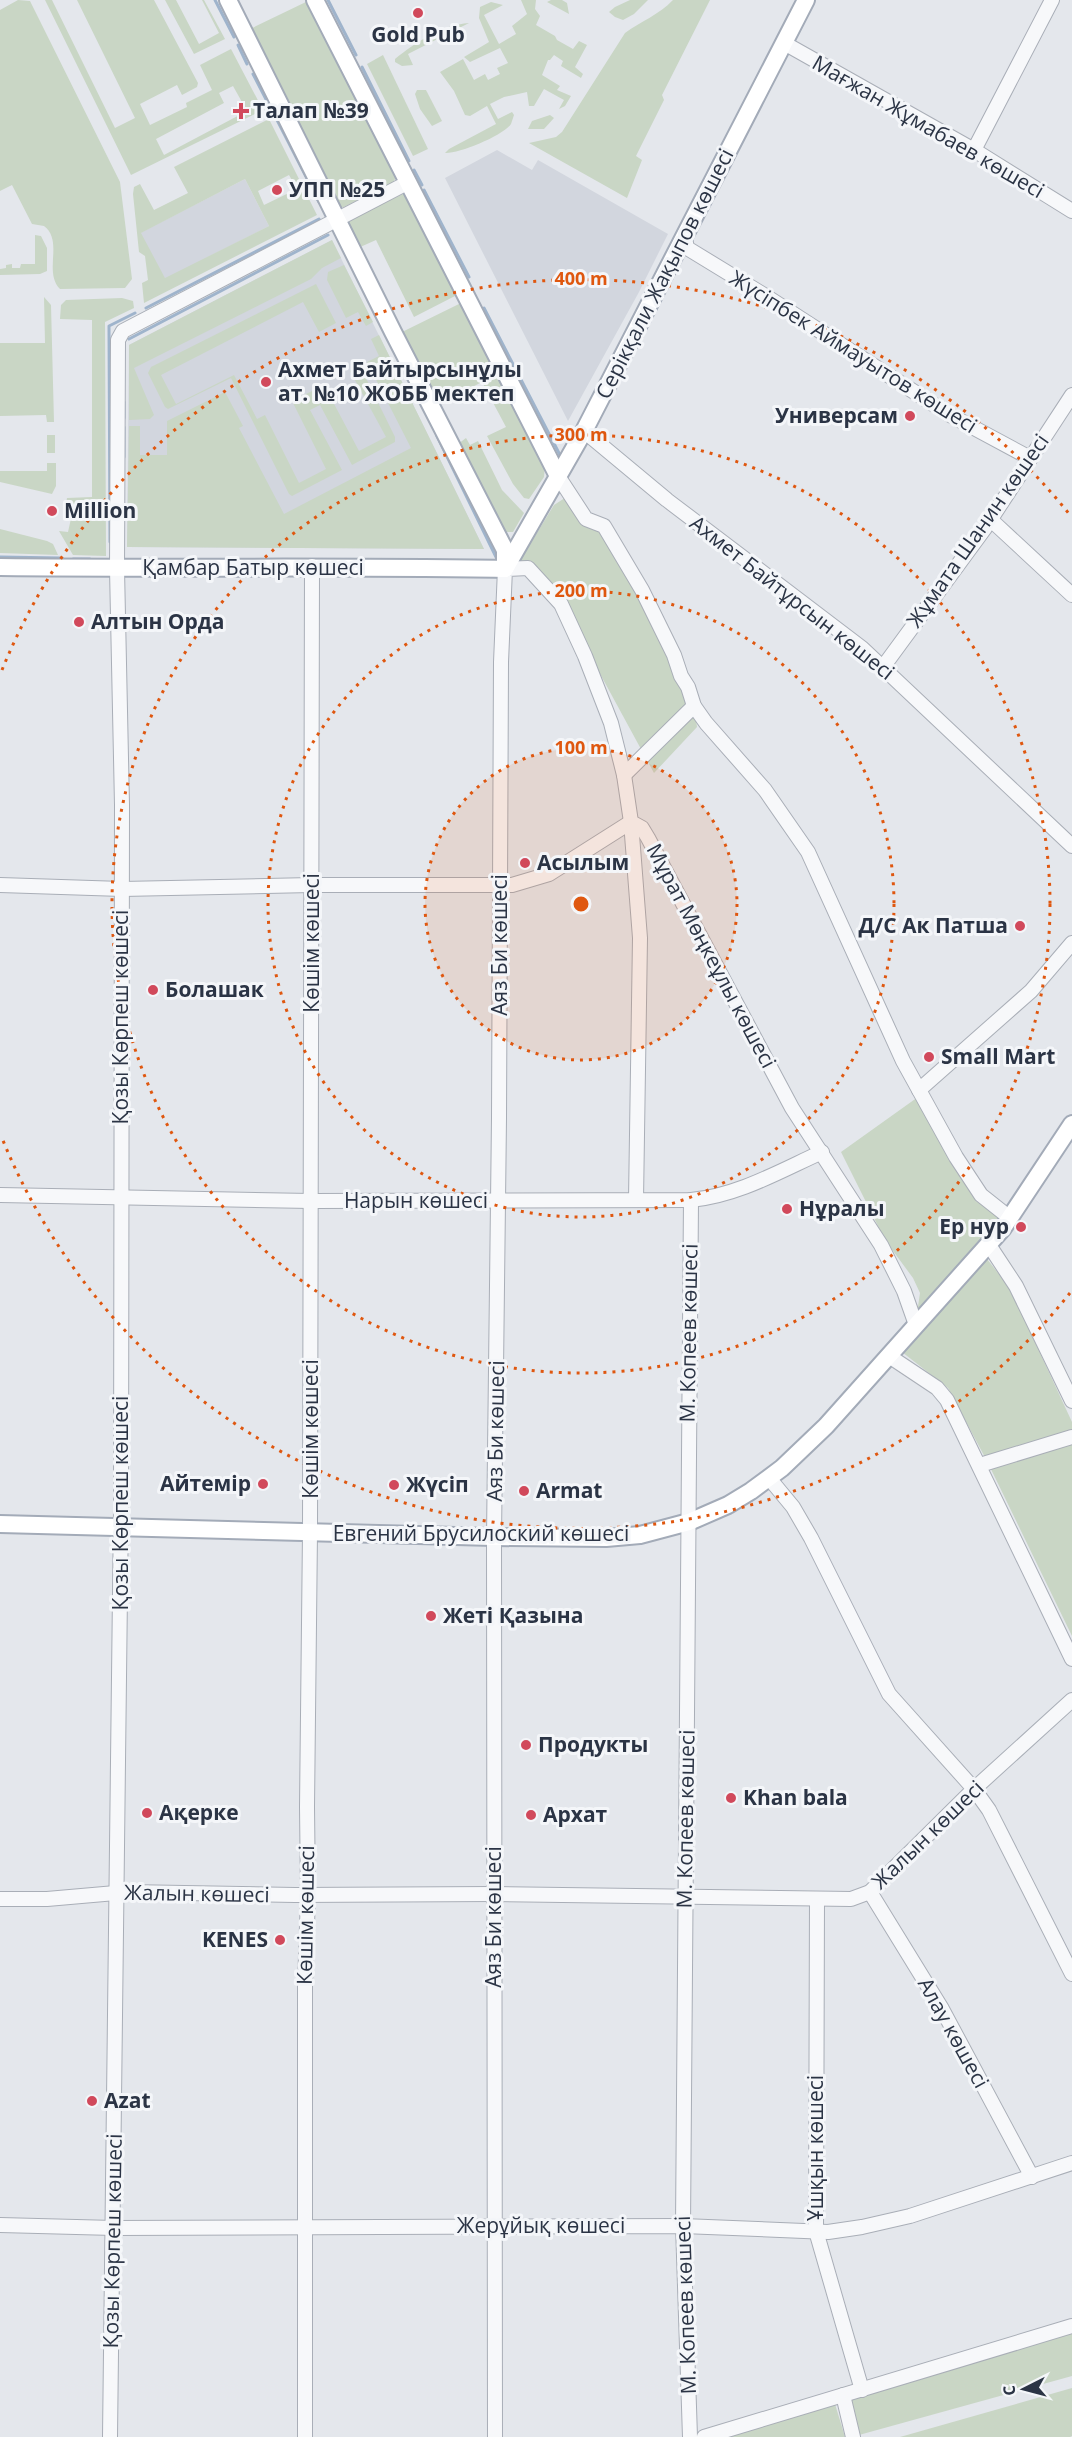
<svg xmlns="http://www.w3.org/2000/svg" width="1072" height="2437" font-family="'Open Sans',sans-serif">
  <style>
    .built { fill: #d2d6de }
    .green { fill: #c9d6c5; fill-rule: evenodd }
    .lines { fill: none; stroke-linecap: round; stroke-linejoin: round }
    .stream { stroke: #9fb4cc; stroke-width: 3 }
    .minor-casing { stroke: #a9aeb7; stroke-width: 16 }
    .major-casing { stroke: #a3abb8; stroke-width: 20 }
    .minor { stroke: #f7f8fa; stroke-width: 14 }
    .major { stroke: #fff; stroke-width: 16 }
    .ring { fill: none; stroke: #df570f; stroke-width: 3; stroke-dasharray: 3 6 }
    .poi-dot { fill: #d1495b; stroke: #f4f6f9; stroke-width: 2 }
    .labels { text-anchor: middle; stroke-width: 6; stroke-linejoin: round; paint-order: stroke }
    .poi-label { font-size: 21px; font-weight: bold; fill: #2b3445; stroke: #f4f6f9; text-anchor: start }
    .street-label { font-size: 21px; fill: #2b3445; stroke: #f4f6f9 }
    .centre { fill: #df570f; stroke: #f4f6f9; stroke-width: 3 }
    .ring-label { font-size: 18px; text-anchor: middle; font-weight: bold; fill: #df570f; stroke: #f4f6f9; stroke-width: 6; stroke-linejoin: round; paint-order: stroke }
  </style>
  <rect width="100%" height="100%" fill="#e4e7ec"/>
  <g class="built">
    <path d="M497,150L532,170L538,160L668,234L639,292L568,421L445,178Z"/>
    <path d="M245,179L269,226L165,279L140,233Z"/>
    <path d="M332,240L484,549L127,547L129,345Z"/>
  </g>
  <g class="green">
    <path d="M18,0L30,1L120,182L132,279L125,288L60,289C43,272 64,241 44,226L32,224L12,185L0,191V10Z"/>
    <path d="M45,0H52L115,128L135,118L77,0H154L198,83L197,87L182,95L177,85L140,104L150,125L187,107L186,103L212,90L200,65L231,49L263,110L131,175ZM233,86L247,111L164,155L156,139L224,103L219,93Z"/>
    <path d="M165,0H176L199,44L219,33L202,0H204L225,39L194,54Z"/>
    <path d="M521,0H536L535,9L540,16L536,25L555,36L557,40L573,49L579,41L587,45L575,67L583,74L581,78L561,66L563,61L554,55L550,60H548L542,75L560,86L557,90L571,96L565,106L559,109L564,100L544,89L534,106H529L527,92L504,97L490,104L498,119L512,112L514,115C513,118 512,121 511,124C503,136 458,154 445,153L449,149L496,124L487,106L470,116L465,115L454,91L440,72L463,59L474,80L485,74L488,80L500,74L497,68L508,63L500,48L470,62L464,57L489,42L479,18L480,7L491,2L503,5L484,15L499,44L516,34L512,26L527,14Z"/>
    <path d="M551,0H562L567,3L569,14L547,2Z"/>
    <path d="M630,0H648L634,14L623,20L615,17L609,12L615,7Z"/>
    <path d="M673,0H710L662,95L664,100L636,156L642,160L627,198L529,143L556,137L562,132L625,33C641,21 659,15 673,0Z"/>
    <path d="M308,1L396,177L393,183L344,207H339L269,64L263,61L248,30Z"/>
    <path d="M469,23L408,54L413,65L402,66L395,62V59C416,42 442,25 469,23Z"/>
    <path d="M383,55L428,149L413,156L367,64Z"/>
    <path d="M417,90H426L442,121L432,126L420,109L415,94Z"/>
    <path d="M550,115L554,118L544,129H528L532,121Z"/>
    <path d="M269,119L317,215L144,303L142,283L148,280L145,256L139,252L133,194L134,187L140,184L154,210L188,193L174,167ZM289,175L297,189L264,205L258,191ZM245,179L269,226L165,278L141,233Z"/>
    <path d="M403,194L409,199L455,296L414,317L376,240L358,248L347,225L352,218Z"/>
    <path d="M35,235L41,236L47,248V271L40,274L0,275V269L6,268V265L12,264V268H20L21,264H35Z"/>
    <path d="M332,240L341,258L322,268L311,279L134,368L154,415L150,419L129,420V345Z"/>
    <path d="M344,265L373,322L366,326L358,312L346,318L327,280L328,272Z"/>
    <path d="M316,284L336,323L319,332L303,302L161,375L176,404L234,375L257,419L265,415L299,483L326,469L292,401L324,385L359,451L386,437L350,371L360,366L395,437V442L352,465L320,405L310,410L342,470L292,496L289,494L231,378L168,409L165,407L148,373L151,367Z"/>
    <path d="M44,297L51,305L54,422H47L46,415L0,416V343H45Z"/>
    <path d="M122,298L133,301L134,308L105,322L106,556L73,555L59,531L68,532L72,514L65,512L67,498L92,497V320L60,319L61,305L66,300Z"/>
    <path d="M461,303L545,466L544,477L529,499L524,498L513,484L487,436L506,427L482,382L447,400H435L400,333Z"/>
    <path d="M379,335L484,549L127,547L129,426H140V455H167V421L225,392L243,426L239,428L284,514L411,448L367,362L379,356L371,339Z"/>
    <rect x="47" y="435" width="8" height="18"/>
    <path d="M466,438L470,445L478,441L502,490L524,513L513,532H506L502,527L458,444Z"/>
    <path d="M47,463H56V486L52,494L0,482V471H47Z"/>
    <path d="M571,494L586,519L604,526L694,706L697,727L654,773L598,670L564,595L531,564H518L554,505Z"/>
    <path d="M0,529L47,541L53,544L58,555L0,553Z"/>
    <path d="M918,1097L976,1201L1001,1218L917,1313L920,1293L913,1278L885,1240L841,1152Z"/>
    <path d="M987,1259L1010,1288L1072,1422V1636L988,1463L948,1388L902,1352Z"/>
    <path d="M1072,2333V2376L859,2435L851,2400Z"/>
    <path d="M1072,2388V2436L1070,2437H900Z"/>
    <path d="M835,2404L845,2437H727Z"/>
  </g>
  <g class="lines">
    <g class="stream">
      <path d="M215,0L234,37"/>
      <path d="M328,0L356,55"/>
      <path d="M238,45L247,64"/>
      <path d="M362,67L409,161"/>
      <path d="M253,74L270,107"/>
      <path d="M275,116L319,202"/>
      <path d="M414,170L422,185"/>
      <path d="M424,190L469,277"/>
      <path d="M146,308L319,219"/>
      <path d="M484,308L561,457"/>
      <path d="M129,339L328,235"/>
      <path d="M124,418V402"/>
      <path d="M437,436L497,559"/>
      <path d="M124,457V427"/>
      <path d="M110,542L109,326L135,313"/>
      <path d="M0,557L60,558"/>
      <path d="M73,559H90"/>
    </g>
    <defs>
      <g id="minor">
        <path d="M784,43L974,150L1072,211"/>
        <path d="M974,150L1052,0"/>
        <path d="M685,238L687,248L764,295L950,415L1030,458"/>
        <path d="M584,431L667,500L862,648L1072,846"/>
        <path d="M558,476L586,519L604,526L642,590L674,655L681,676L688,687L694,706L706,723L765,790L808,852L903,1061L956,1157L981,1195L1010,1218"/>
        <path d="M990,519L1072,595"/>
        <path d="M883,667L985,528L1072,395"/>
        <path d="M624,775L694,706"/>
        <path d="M0,885L122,889L312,885H512L549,874L631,822L640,938L636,1200"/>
        <path d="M919,1090L1031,991L1072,943"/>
        <path d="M0,1195L311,1201L691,1200C737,1196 780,1171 822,1152"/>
        <path d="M989,1245L1016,1286L1072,1401"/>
        <path d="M889,1356L937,1388L947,1400L1072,1659"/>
        <path d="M980,1465L1072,1437"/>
        <path d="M769,1478L793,1507L811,1538L889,1694L974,1789L989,1810L1072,1974"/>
        <path d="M870,1892L942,2009L1032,2177"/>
        <path d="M0,1899H47L127,1892L295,1895L494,1894L851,1899L870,1892L974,1789L1072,1700"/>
        <path d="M817,1899L816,2231L862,2390"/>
        <path d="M0,2225L114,2228L683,2226L828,2232L862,2227L910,2216L1072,2163"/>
        <path d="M843,2395L853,2437"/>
        <path d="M110,2437L121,1509L122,805L117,569L118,340L123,331L407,183"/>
        <path d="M305,2437V1986L308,1895L307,1807L310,1532L312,566"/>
        <path d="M495,2437L494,1537L499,1118L501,662L505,569L528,568L561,604L585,656L611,723L624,775L631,822L642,828L648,838L792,1108L881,1245L904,1291L916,1325"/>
        <path d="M690,2437L683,2226L691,1200"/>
        <path d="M704,2437L1072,2326"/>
      </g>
      <g id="major">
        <path d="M228,0L393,332L505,550V568"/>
        <path d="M315,0L558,476"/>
        <path d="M0,567C168,569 337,566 505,569"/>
        <path d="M505,569L584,431L806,0"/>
        <path d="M0,1524L494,1537L606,1538L640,1535L689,1522L728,1505L751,1491L782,1468L826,1426L1003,1228L1072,1124"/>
      </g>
    </defs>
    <use href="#minor" class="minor-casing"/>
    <use href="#major" class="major-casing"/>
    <use href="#minor" class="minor"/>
    <use href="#major" class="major"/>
  </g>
  <circle cx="581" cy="904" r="156" fill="#df570f" fill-opacity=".12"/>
  <g class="ring">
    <circle cx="581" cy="904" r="156"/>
    <circle cx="581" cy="904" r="313"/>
    <circle cx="581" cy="904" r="469"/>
    <path d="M1070 1293A625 625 0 0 1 2 1138M2 670A625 625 0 0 1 1070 515"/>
  </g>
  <g class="poi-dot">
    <circle cx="418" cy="13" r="6"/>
    <path d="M238 102h6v6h6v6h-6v6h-6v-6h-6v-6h6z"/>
    <circle cx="277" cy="190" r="6"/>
    <circle cx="266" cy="382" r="6"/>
    <circle cx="910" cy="416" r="6"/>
    <circle cx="52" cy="511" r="6"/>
    <circle cx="79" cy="622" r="6"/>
    <circle cx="525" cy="863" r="6"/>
    <circle cx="1020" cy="926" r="6"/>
    <circle cx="153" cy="990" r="6"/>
    <circle cx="929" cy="1057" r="6"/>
    <circle cx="787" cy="1209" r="6"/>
    <circle cx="1021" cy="1227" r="6"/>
    <circle cx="263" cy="1484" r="6"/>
    <circle cx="394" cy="1485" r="6"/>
    <circle cx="524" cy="1491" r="6"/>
    <circle cx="431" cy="1616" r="6"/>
    <circle cx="526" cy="1745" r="6"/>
    <circle cx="731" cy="1798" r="6"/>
    <circle cx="147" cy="1813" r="6"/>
    <circle cx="531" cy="1815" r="6"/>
    <circle cx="280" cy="1940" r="6"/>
    <circle cx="92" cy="2101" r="6"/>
  </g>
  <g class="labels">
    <g class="poi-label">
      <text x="418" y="42" text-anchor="middle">Gold Pub</text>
      <text x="253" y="118">Талап №39</text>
      <text x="289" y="197">УПП №25</text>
      <text x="278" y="377">Ахмет Байтырсынұлы<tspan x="278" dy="24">ат. №10 ЖОББ мектеп</tspan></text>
      <text x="898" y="423" text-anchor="end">Универсам</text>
      <text x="64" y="518">Million</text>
      <text x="91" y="629">Алтын Орда</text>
      <text x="537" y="870">Асылым</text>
      <text x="1008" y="933" text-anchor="end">Д/С Ак Патша</text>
      <text x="165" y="997">Болашак</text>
      <text x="941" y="1064">Small Mart</text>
      <text x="799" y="1216">Нұралы</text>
      <text x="1009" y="1234" text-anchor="end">Ер нур</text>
      <text x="251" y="1491" text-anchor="end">Айтемір</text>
      <text x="406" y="1492">Жүсіп</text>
      <text x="536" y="1498">Armat</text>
      <text x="443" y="1623">Жеті Қазына</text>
      <text x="538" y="1752">Продукты</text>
      <text x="743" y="1805">Khan bala</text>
      <text x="159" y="1820">Ақерке</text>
      <text x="543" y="1822">Архат</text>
      <text x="268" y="1947" text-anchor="end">KENES</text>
      <text x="104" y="2108">Azat</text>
    </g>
    <g class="street-label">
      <text transform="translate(928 127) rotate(30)" y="7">Мағжан Жұмабаев көшесі</text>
      <text transform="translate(665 274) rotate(-63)" y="7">Серікқали Жақыпов көшесі</text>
      <text transform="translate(853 352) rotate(32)" y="7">Жүсіпбек Аймауытов көшесі</text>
      <text transform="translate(978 531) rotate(-55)" y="7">Жұмата Шанин көшесі</text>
      <text x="253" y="575">Қамбар Батыр көшесі</text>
      <text transform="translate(792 598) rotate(38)" y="7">Ахмет Байтұрсын көшесі</text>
      <text transform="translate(312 943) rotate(-90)" y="7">Көшім көшесі</text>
      <text transform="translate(500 945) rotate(-90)" y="7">Аяз Би көшесі</text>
      <text transform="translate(711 956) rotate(62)" y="7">Мұрат Мөңкеұлы көшесі</text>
      <text transform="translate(121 1017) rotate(-90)" y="7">Қозы Көрпеш көшесі</text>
      <text x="416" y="1208">Нарын көшесі</text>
      <text transform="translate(689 1333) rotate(-89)" y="7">М. Копеев көшесі</text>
      <text transform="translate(311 1429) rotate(-90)" y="7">Көшім көшесі</text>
      <text transform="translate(496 1431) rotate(-89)" y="7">Аяз Би көшесі</text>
      <text transform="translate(121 1503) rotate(-90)" y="7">Қозы Көрпеш көшесі</text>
      <text x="481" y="1541">Евгений Брусилоский көшесі</text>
      <text transform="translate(686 1819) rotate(-89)" y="7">М. Копеев көшесі</text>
      <text transform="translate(928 1835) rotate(-44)" y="7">Жалын көшесі</text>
      <text transform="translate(197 1894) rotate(1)" y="7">Жалын көшесі</text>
      <text transform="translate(306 1915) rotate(-89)" y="7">Көшім көшесі</text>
      <text transform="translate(494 1917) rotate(-90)" y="7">Аяз Би көшесі</text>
      <text transform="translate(953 2033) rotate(61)" y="7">Алау көшесі</text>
      <text transform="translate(816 2148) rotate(-90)" y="7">Ұшқын көшесі</text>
      <text x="541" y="2233">Жерұйық көшесі</text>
      <text transform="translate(113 2241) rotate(-89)" y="7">Қозы Көрпеш көшесі</text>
      <text transform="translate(686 2305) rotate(-92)" y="7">М. Копеев көшесі</text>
    </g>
  </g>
  <circle cx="581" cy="904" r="9" class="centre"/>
  <g class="ring-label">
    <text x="581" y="285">400 m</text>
    <text x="581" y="441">300 m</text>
    <text x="581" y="597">200 m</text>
    <text x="581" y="754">100 m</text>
  </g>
  <g transform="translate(1024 2389) rotate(264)" stroke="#f4f6f9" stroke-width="4.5" paint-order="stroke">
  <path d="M0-4.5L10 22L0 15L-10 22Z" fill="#2b3445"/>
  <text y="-9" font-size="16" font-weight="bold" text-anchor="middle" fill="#2b3445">С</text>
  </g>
</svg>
